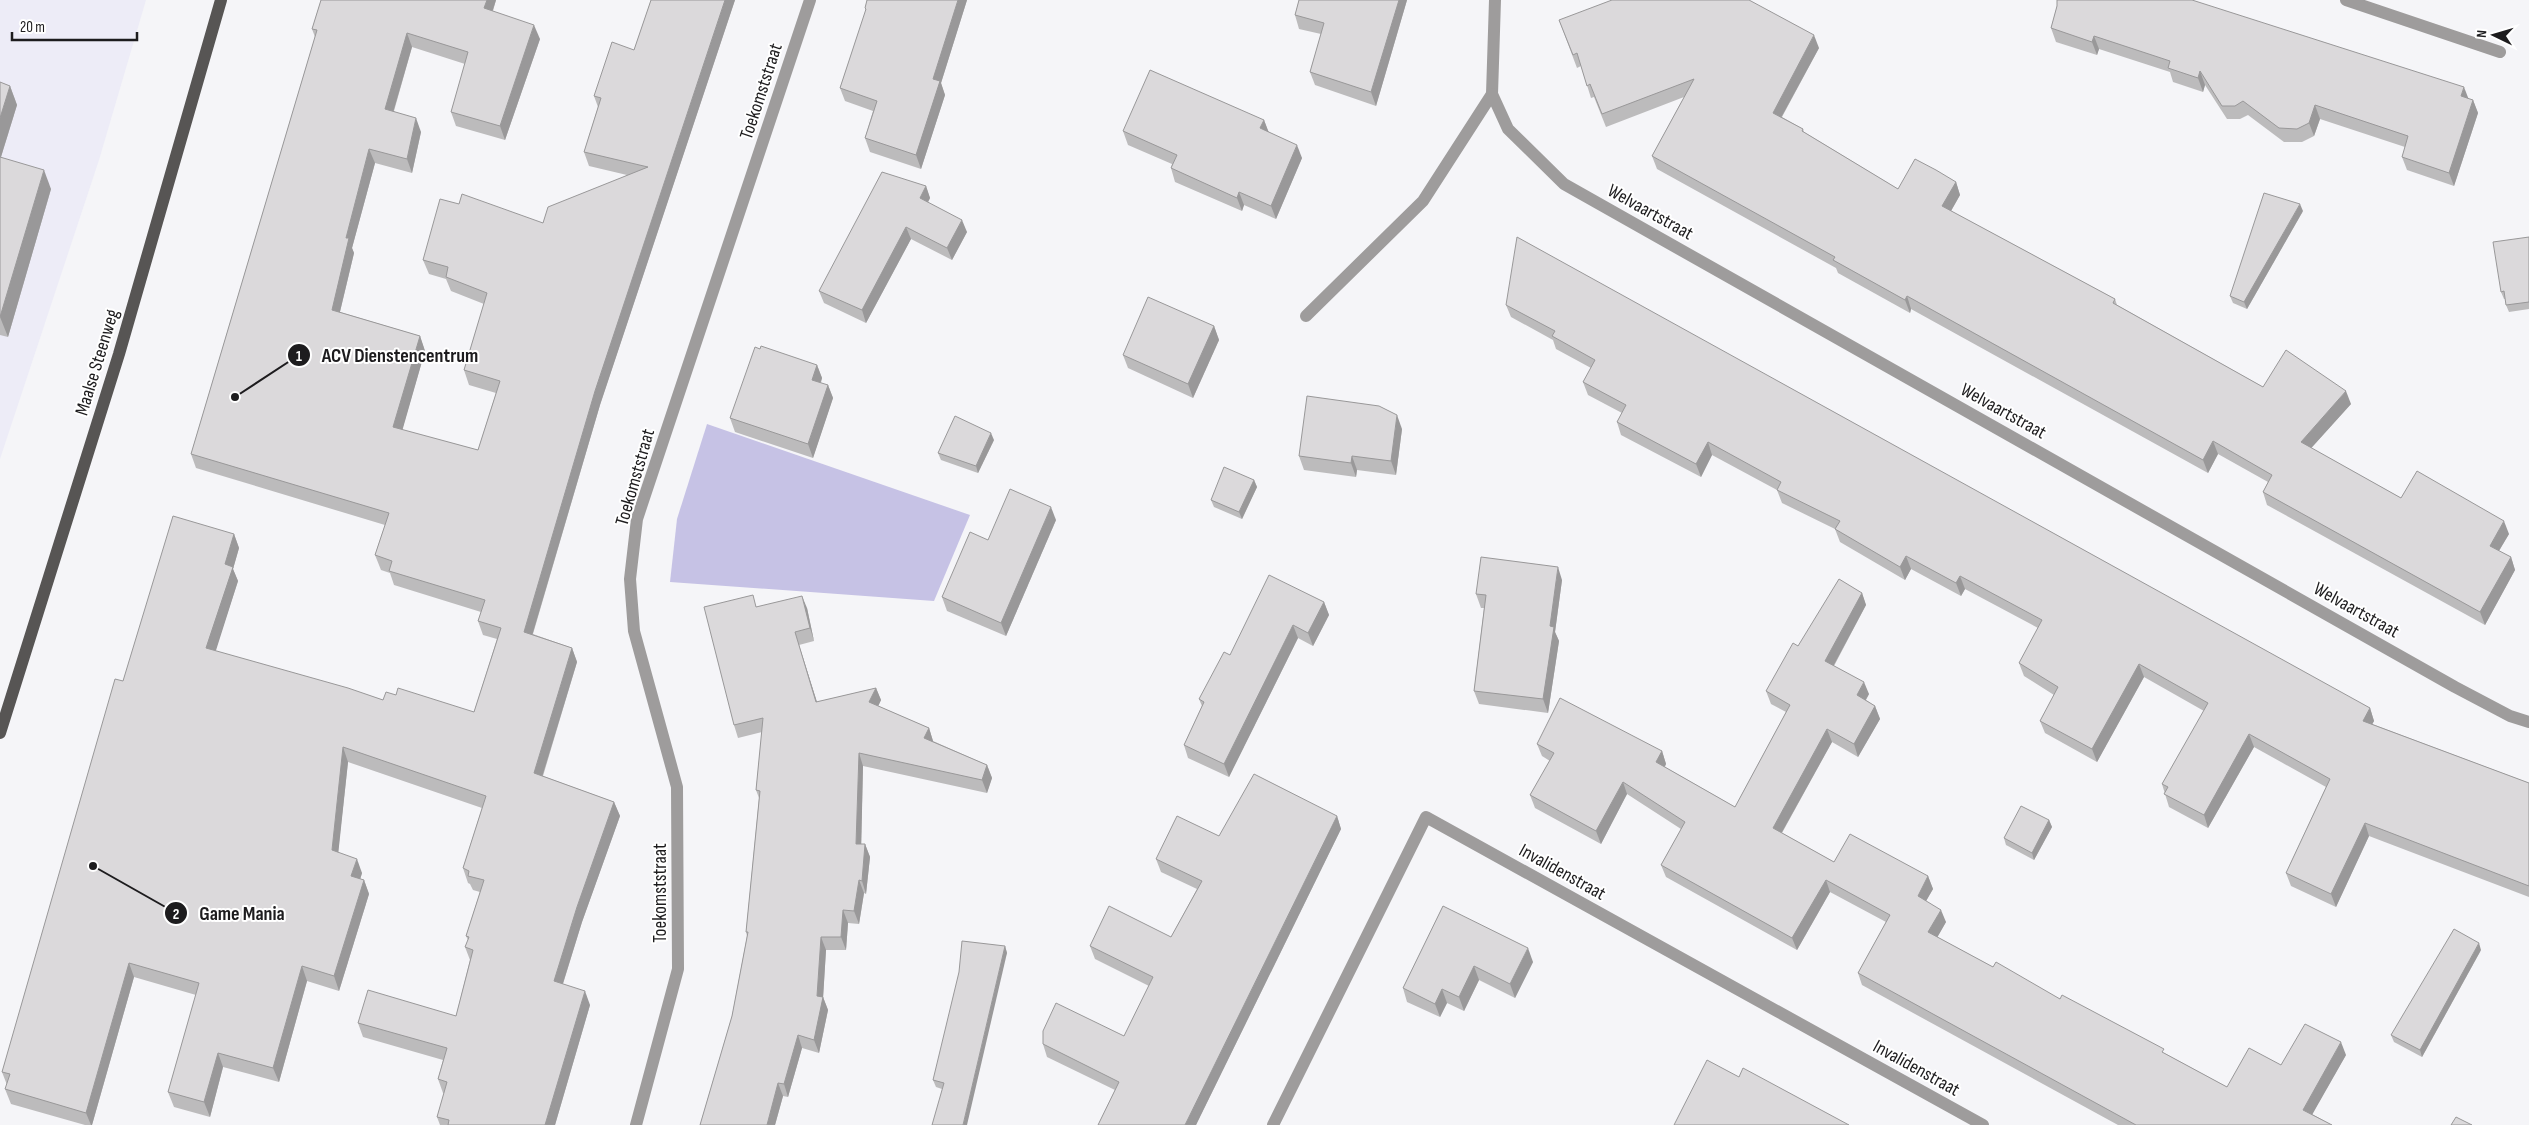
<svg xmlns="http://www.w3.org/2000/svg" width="2529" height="1125" font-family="'Sofia Sans Condensed',sans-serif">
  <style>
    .built { fill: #edecf7 }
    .green { fill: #c6c2e5 }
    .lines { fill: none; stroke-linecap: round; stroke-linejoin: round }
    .minor { stroke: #9e9c9c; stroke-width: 12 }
    .primary { stroke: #575554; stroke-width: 12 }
    .wall { fill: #bcbbbc }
    .shaded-wall { fill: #999899 }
    .building { fill: #dbd9db; stroke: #999899 }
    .labels { text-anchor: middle; stroke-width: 4; stroke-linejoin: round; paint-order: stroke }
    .street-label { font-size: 19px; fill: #1d1c1e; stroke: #fff }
    .leader { fill: none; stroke: #1d1c1e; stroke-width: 2 }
    .callout-dot { fill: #1d1c1e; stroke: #fff; stroke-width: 2 }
    .mark-label { font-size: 15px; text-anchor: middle; font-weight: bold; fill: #fff }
    .callout-label { font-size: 20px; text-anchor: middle; font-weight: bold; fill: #1d1c1e; stroke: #fff; stroke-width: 4; stroke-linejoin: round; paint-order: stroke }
  </style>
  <rect width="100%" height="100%" fill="#f5f5f8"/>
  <path class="built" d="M0,0H146L99,160L0,459Z"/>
  <path class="green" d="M707,424L970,515L934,601L670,582L677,519Z"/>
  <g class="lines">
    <g class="minor">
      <path d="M1495,0L1492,94L1508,129L1564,184L2455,687L2510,716L2529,722"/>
      <path d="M2346,0L2500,52"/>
      <path d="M1306,316L1423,201L1492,94"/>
      <path d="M636,1125L678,969L677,787L634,631L630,579L637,519L810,0"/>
      <path d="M1273,1125L1426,817L1983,1125"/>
    </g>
    <path class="primary" d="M0,733L119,354L221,0"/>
  </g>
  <g class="wall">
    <path d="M321,0H496L493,11L540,39L505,140L456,126L451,112L465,64L412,47L394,111L421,132L412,173L375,163L352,248L354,253L340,312L420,336L425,351L402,430L478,450L496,393L469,385L464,370L484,304L451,291L446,279L429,274L423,260L459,204L543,223L627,175L589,166L584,152L598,107L594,96L634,50L651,0H735L600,405L533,634L572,648L577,662L543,776L614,802L620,816L582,922L563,984L590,1005L555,1125H440L437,1117L444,1093H443L438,1079L443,1060L363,1037L358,1023L456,1016L470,960L465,947L468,940L466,936L480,892L473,890L470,884L468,883L463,868L482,808L348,762L338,852L362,873L360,879L364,880L369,894L339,991L307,981L279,1082L223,1067L210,1117L174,1107L168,1092L196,995L134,977L92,1125H85L11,1104L5,1089L7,1085L2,1072L123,681L234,534L239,548L233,569L238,581L215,651L383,700L396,695L474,712L497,639L483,635L478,621L481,612L394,585L390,573L381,570L375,555L385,525L196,468L191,454L315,37L312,29Z"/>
    <path d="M867,0H967L941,83L945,95L921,169L870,152L865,138L873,111L845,101L840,88L866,11L865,8Z"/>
    <path d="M1299,0H1407L1376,106L1315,85L1310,72L1321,34L1299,29L1295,15Z"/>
    <path d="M2057,6L2473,100L2478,113L2454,186L2407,170L2402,157L2405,147L2320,119L2314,136L2302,142H2284L2248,115L2240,119H2227L2205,85L2203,92L2173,82L2170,72L2099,49L2097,55L2056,42L2051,28Z"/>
    <path d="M1559,20L1819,48L1782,117L1803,129L1804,132L1898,189L1956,182L1960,195L1951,211L2115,299L2117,305L2263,387L2351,404L2311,448L2401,498L2509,534L2499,551L2511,557L2515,570L2485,625L2267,505L2263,492L2268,482L2218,454L2208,473L1911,309L1910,313L1838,273L1836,268L1657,169L1652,156L1684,97L1606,127L1594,97L1591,98L1581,66L1577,68Z"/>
    <path d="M0,82L10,86L17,105L1,157L51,189L8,337L0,335Z"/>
    <path d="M1264,120L1268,131L1302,158L1276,219L1244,205L1242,211L1175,182L1171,168L1172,164L1128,145L1123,131Z"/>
    <path d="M926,186L930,198L928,202L967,232L952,260L911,239L866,323L824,303L819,291Z"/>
    <path d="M2303,211L2247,309L2233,303L2230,296Z"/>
    <path d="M2529,237V309L2509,312L2506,305L2505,299H2504L2501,292Z"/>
    <path d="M1506,305L2370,708L2374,721L2372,724L2529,783V897L2369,836L2336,907L2291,886L2286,873L2326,787L2254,747L2208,828L2169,807L2162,784L2204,711L2144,677L2097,762L2045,733L2040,721L2054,695L2024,676L2019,663L2038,628L1965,589L1961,596L1911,569L1905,580L1840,542L1835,529L1782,503L1777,490L1712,455L1701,477L1621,435L1617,422L1622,413L1588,395L1583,382L1591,368L1556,349L1553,340L1511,317Z"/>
    <path d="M1214,326L1219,340L1193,398L1128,368L1123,355Z"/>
    <path d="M817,365L822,378L821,383L828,385L833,398L813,458L735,432L730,418Z"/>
    <path d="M1402,429L1396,475L1357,470L1356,477L1304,470L1299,456Z"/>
    <path d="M994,440L978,473L941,460L938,453Z"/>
    <path d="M1254,480L1257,487L1242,519L1214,507L1211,500Z"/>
    <path d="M1056,520L1006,636L947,611L942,597L988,540Z"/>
    <path d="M1562,580L1555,632L1559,641L1548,713L1479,704L1474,691L1484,608H1481L1476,594Z"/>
    <path d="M1862,593L1866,605L1834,666L1869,694L1866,700L1875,706L1880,719L1858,757L1832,742L1782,833L1834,862L1928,876L1933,889L1926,901L1946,922L1937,937L1993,967L2060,999L2166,1054L2227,1087L2281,1065L2346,1055L2312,1114L2332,1125H2118L1862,985L1858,973L1886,922L1830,892L1797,950L1666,877L1661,865L1681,829L1627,794L1601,844L1535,808L1530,795L1550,761L1542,756L1537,744L1662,751L1666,764L1665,767L1735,807L1786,712L1771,704L1766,691L1798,646Z"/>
    <path d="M1324,602L1329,615L1313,646L1298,638L1229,777L1188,758L1184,745L1202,706L1199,699L1230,655Z"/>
    <path d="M758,607L807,608L814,641L799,645L817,702L876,688L881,700L878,706L929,728L933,741L987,765L992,778L987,793L863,766L861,844H865L870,857L866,894L864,893L859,924L848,923L846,950H826L823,997L828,1010L819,1053L802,1048L788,1097L783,1096L775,1125H700L732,1016L747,936L746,932L759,798L756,790L762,732L738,738L734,725Z"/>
    <path d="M1337,816L1341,829L1196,1125H1098L1115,1090L1047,1057L1043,1044L1124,1036L1149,986L1095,959L1090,946L1171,937L1197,889L1161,872L1156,859L1219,836Z"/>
    <path d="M2049,820L2052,827L2034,860L2006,845L2004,838Z"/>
    <path d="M1443,906L1533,962L1515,998L1479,980L1464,1011L1447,1003L1440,1017L1407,1002L1403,988Z"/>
    <path d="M1005,946L1007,953L942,1089L936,1087L933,1080Z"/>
    <path d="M2481,950L2422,1057L2394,1042L2391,1035Z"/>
  </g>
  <g class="shaded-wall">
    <path d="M487,0H496L489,22L484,8Z"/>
    <path d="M725,0H735L600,405L529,646L524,632L595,391Z"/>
    <path d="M958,0H967L941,83L945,95L921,169L916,155L933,79Z"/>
    <path d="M1399,0H1407L1376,106L1371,92Z"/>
    <path d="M534,25L540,39L505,140L500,126Z"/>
    <path d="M407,33L412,47L390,123L385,109Z"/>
    <path d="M1814,35L1819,48L1777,125L1773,113Z"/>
    <path d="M2094,36L2099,49L2097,55L2092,42Z"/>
    <path d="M2200,71L2205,85L2203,92L2198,78Z"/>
    <path d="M10,86L17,105L0,160V118Z"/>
    <path d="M2464,87L2469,100L2461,96Z"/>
    <path d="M2473,100L2478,113L2454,186L2449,173Z"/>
    <path d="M2315,105L2320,119L2314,136L2309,123Z"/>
    <path d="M416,118L421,132L412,173L407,159Z"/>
    <path d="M1264,120L1269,133L1260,128Z"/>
    <path d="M1297,145L1302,158L1276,219L1271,206Z"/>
    <path d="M369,149L375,163L352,248L354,253L337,324L332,310L346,238Z"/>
    <path d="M44,170L51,189L8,337L0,317Z"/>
    <path d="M1956,182L1960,195L1947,218L1942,206Z"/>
    <path d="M926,186L930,198L924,210L920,198Z"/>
    <path d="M1239,192L1244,205L1242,211L1237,198Z"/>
    <path d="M2300,204L2303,211L2247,309L2244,302Z"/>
    <path d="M962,220L967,232L952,260L947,248Z"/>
    <path d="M906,227L911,239L866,323L862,310Z"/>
    <path d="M1907,296L1911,309L1910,313L1905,300Z"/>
    <path d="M1214,326L1219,340L1193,398L1188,384Z"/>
    <path d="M420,336L425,351L399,442L393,427Z"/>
    <path d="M817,365L822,378L817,393L812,380Z"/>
    <path d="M828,385L833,398L813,458L808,444Z"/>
    <path d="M2346,391L2351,404L2305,455L2301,442Z"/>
    <path d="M1397,415L1402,429L1396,475L1391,461Z"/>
    <path d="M991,433L994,440L978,473L976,466Z"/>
    <path d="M2213,441L2218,454L2208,473L2203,460Z"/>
    <path d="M1708,442L1712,455L1701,477L1696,464Z"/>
    <path d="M1352,456L1357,470L1356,477L1351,463Z"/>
    <path d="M1254,480L1257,487L1242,519L1239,512Z"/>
    <path d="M1051,507L1056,520L1006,636L1001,623Z"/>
    <path d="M2504,521L2509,534L2494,559L2490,546Z"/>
    <path d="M234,534L239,548L233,569L238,581L212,663L206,648L225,564Z"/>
    <path d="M1906,556L1911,569L1905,580L1900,567Z"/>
    <path d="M2511,557L2515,570L2485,625L2480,612Z"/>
    <path d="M1558,567L1562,580L1555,632L1559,641L1548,713L1543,699L1550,626Z"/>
    <path d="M1960,576L1965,589L1961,596L1956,583Z"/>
    <path d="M1862,593L1866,605L1829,674L1825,661Z"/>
    <path d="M802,596L807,608L814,641L810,628Z"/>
    <path d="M1324,602L1329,615L1313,646L1308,633Z"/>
    <path d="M1293,625L1298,638L1229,777L1224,764Z"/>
    <path d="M795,632L799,645L821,715L816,702Z"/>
    <path d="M572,648L577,662L539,787L534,773Z"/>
    <path d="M2139,664L2144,677L2097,762L2092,749Z"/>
    <path d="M1864,682L1869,694L1861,708L1857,695Z"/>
    <path d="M876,688L881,700L874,715L869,702Z"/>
    <path d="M1875,706L1880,719L1858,757L1854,744Z"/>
    <path d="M2370,708L2374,721L2367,734L2363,721Z"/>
    <path d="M929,728L933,741L929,751L924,738Z"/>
    <path d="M1827,729L1832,742L1777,841L1773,828Z"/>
    <path d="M2249,734L2254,747L2208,828L2204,815Z"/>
    <path d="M343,747L348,762L337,865L332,850Z"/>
    <path d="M1662,751L1666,764L1660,774L1656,762Z"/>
    <path d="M859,753L863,766L861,856L856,844Z"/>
    <path d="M987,765L992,778L987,793L982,780Z"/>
    <path d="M1623,782L1627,794L1601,844L1596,831Z"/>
    <path d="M614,802L620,816L582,922L559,996L554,981L577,907Z"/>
    <path d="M1337,816L1341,829L1196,1125H1185Z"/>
    <path d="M2049,820L2052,827L2034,860L2032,853Z"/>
    <path d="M2365,823L2369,836L2336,907L2331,894Z"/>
    <path d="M865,844L870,857L866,894L862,881Z"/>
    <path d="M357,859L362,873L357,890L351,876Z"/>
    <path d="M1928,876L1933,889L1922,908L1918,896Z"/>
    <path d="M364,880L369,894L339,991L334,976Z"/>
    <path d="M859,880L864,893L859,924L854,911Z"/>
    <path d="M1826,880L1830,892L1797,950L1792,938Z"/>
    <path d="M843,910L848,923L846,950L841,937Z"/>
    <path d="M1941,910L1946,922L1933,945L1928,932Z"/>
    <path d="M821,937L826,950L823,999V997L828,1010L819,1053L814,1040Z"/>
    <path d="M2479,943L2481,950L2422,1057L2420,1050Z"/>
    <path d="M1005,946L1007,953L967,1125H963Z"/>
    <path d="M1528,948L1533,962L1515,998L1510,984Z"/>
    <path d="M129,963L134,977L92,1125H91L86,1113Z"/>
    <path d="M302,966L307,981L279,1082L273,1068Z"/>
    <path d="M1474,966L1479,980L1464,1011L1459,997Z"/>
    <path d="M1442,989L1447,1003L1440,1017L1435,1004Z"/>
    <path d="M585,991L590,1005L555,1125H545Z"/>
    <path d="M798,1035L802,1048L788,1097L784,1084Z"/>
    <path d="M2341,1042L2346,1055L2308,1122L2303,1110Z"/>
    <path d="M218,1053L223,1067L210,1117L204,1102Z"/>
    <path d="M778,1083L783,1096L775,1125H767Z"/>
  </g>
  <g class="building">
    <path d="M321,0H487L484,8L534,25L500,126L451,112L468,52L407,33L385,109L416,118L407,159L369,149L346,238H349L332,310L420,336L393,427L478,450L500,381L464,370L487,293L446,277L448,267L423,260L440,199L459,204L462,194L543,223L548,207L648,167L584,152L601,98L594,96L612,42L634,50L651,0H725L595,391L524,632L572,648L534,773L614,802L577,907L554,981L585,991L545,1125H448L449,1120L437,1117L447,1082L438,1079L447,1048L358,1023L368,990L456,1016L473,950L465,947L469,937L466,936L484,880L468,876L469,871L463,868L486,796L343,747L332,850L357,859L351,876L364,880L334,976L302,966L273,1068L218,1053L204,1102L168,1092L199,983L129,963L86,1113L5,1089L10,1074L2,1072L115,679L123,681L173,516L234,534L225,564L233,567L206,648L348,688L383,700L386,692L396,695L398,688L474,712L501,628L478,621L485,600L389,571L392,561L375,555L389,513L191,454L317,30L312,29Z"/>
    <path d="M867,0H958L933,79L940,81L916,155L865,138L877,101L840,88L866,9L865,8Z"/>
    <path d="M1299,0H1399L1371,92L1310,72L1324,23L1295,15Z"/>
    <path d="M1612,0H1749L1814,35L1773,113L1803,129L1802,131L1898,189L1915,159L1936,170L1956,182L1942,206L2115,299L2113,303L2263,387L2286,350L2346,391L2301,442L2401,498L2417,471L2504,521L2490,546L2511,557L2480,612L2263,492L2272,475L2213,441L2203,460L1907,296L1905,300L1833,260L1835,257L1652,156L1694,79L1602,114L1590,84L1587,86L1577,53L1573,55L1559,20Z"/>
    <path d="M2057,0H2192L2464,87L2461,96L2473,100L2449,173L2402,157L2408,136L2315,105L2309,123L2297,129L2279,128L2243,101L2235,106H2222L2200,71L2198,78L2168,68L2170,61L2094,36L2092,42L2051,28L2057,6Z"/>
    <path d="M1150,70L1264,120L1260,128L1297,145L1271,206L1239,192L1237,198L1171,168L1177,155L1123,131Z"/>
    <path d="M0,82L10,86L0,118Z"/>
    <path d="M0,157L44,170L0,317Z"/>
    <path d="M882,172L926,186L920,198L962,220L947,248L906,227L862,310L819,291Z"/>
    <path d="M2264,193L2300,204L2244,302L2230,296Z"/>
    <path d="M1517,237L2370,708L2363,721L2529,783V886L2365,823L2331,894L2286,873L2330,779L2249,734L2204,815L2164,794L2168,787L2162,784L2208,703L2139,664L2092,749L2040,721L2058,687L2019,663L2042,620L1960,576L1956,583L1906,556L1900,567L1835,529L1840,521L1777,490L1781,482L1708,442L1696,464L1617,422L1626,405L1583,382L1595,360L1552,336L1555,331L1506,305Z"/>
    <path d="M2529,237V302L2506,305L2504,291L2501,292L2493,242Z"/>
    <path d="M1148,297L1214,326L1188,384L1123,355Z"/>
    <path d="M761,346L817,365L812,380L828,385L808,444L730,418L755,347L760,349Z"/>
    <path d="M1307,396L1379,406L1397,415L1391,461L1352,456L1351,463L1299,456Z"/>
    <path d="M955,416L991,433L976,466L938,453Z"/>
    <path d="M1224,467L1254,480L1239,512L1211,500Z"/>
    <path d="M1010,489L1051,507L1001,623L942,597L970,532L988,540Z"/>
    <path d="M1481,557L1558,567L1550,626L1554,627L1543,699L1474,691L1486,595L1476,594Z"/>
    <path d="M1269,575L1324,602L1308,633L1293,625L1224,764L1184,745L1204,702L1199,699L1224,652L1230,655Z"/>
    <path d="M1839,579L1862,593L1825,661L1864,682L1857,695L1875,706L1854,744L1827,729L1773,828L1834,862L1850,834L1928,876L1918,896L1941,910L1928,932L1993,967L1996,962L2060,999L2062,995L2164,1049L2162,1052L2227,1087L2249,1048L2281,1065L2305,1024L2341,1042L2303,1110L2332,1125H2136L1858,973L1890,915L1826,880L1792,938L1661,865L1685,822L1623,782L1596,831L1530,795L1554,753L1537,744L1560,698L1662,751L1656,762L1735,807L1790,705L1766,691L1793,643L1798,646Z"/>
    <path d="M753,595L756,607L802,596L810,628L795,632L816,702L876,688L869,702L929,728L924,738L987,765L982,780L859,753L856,844H865L862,881L859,880L854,911L843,910L841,937H821L817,996L823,997L814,1040L798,1035L784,1084L778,1083L767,1125H700L732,1016L748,932H746L760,791L756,790L763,718L734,725L704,607Z"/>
    <path d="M1254,774L1337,816L1185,1125H1098L1119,1082L1043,1044V1031L1056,1003L1124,1036L1153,977L1090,946L1109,906L1171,937L1202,881L1156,859L1177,816L1219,836Z"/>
    <path d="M2021,806L2049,820L2032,853L2004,838Z"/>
    <path d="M1443,906L1528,948L1510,984L1474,966L1459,997L1442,989L1435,1004L1403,988Z"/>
    <path d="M2454,929L2479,943L2420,1050L2391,1035Z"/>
    <path d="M962,941L1005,946L963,1125H932L944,1083L933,1080L959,972Z"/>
    <path d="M1707,1060L1739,1077L1743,1068L1849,1125H1674Z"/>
    <path d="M2456,1117L2472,1125H2451Z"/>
  </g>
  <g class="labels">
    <g class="street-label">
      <text transform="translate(760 91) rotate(-72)" y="7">Toekomststraat</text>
      <text transform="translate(1651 211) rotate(29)" y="7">Welvaartstraat</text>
      <text transform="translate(96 362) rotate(-73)" y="7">Maalse Steenweg</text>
      <text transform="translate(2004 410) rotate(29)" y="7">Welvaartstraat</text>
      <text transform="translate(634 477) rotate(-74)" y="7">Toekomststraat</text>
      <text transform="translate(2357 609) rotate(29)" y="7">Welvaartstraat</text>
      <text transform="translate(1563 871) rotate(29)" y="7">Invalidenstraat</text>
      <text transform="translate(659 893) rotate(-90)" y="7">Toekomststraat</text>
      <text transform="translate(1917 1067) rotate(29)" y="7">Invalidenstraat</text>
    </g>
  </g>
  <path class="leader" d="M235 397L299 355M93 866L176 913"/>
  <g class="callout-dot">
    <circle cx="235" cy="397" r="5"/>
    <circle cx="93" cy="866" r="5"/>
    <circle cx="299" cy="355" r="12"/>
    <circle cx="176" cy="913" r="12"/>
  </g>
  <g class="mark-label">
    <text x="299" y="361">1</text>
    <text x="176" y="919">2</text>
  </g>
  <g class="callout-label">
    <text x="400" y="362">ACV Dienstencentrum</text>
    <text x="242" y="920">Game Mania</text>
  </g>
  <g transform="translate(2494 35) rotate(275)" stroke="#ffffff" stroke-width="4" paint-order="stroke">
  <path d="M0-4L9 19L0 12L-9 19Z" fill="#1d1c1e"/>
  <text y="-8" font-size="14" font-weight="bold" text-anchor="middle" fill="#1d1c1e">N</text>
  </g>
  <path d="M12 32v8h125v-8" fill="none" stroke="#1d1c1e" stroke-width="2.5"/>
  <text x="20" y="32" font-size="15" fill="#1d1c1e" stroke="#ffffff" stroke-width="4" paint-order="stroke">20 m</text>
</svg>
